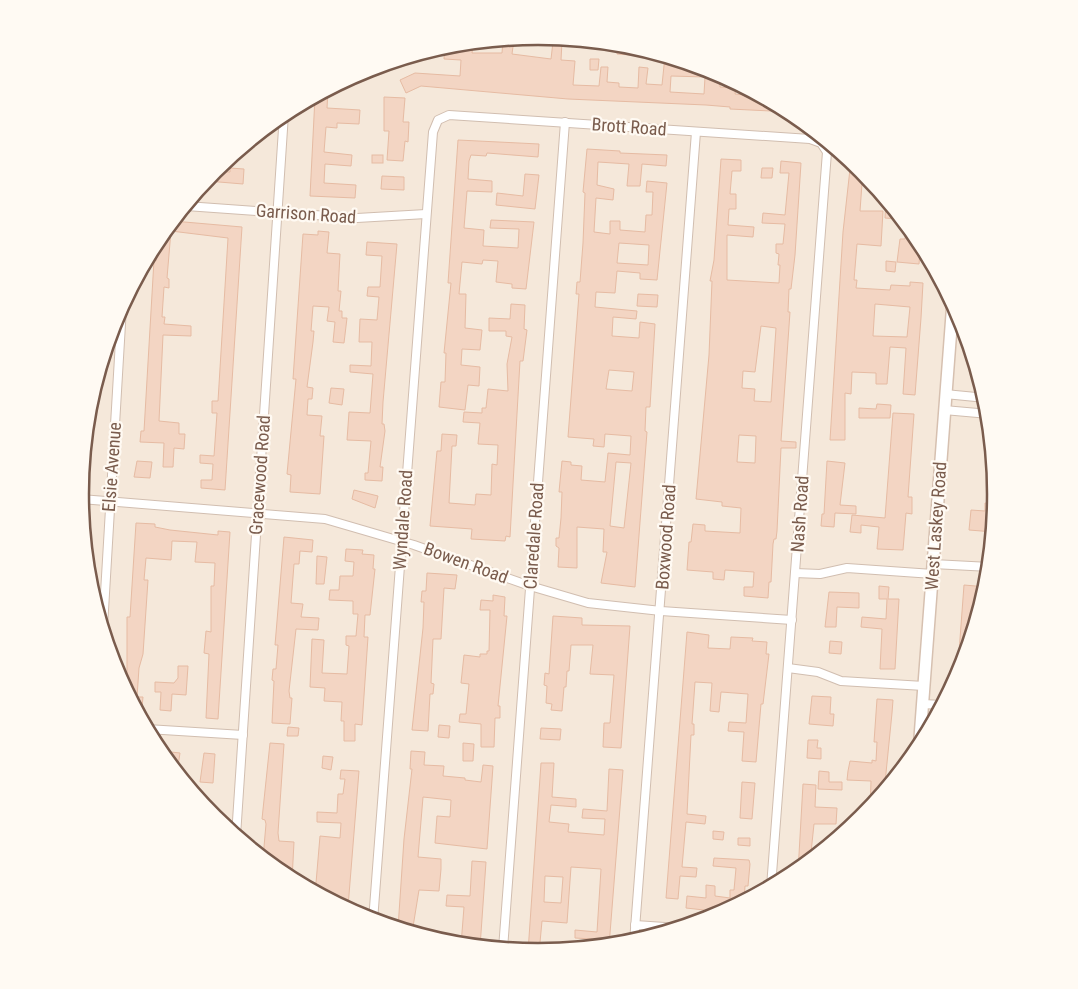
<svg xmlns="http://www.w3.org/2000/svg" width="1078" height="989" font-family="'Roboto Condensed',sans-serif">
  <style>
    .residential { fill: #f5e8da }
    .building { fill: #f3d5c3; stroke: #e6bba3; fill-rule: evenodd }
    .lines { fill: none; stroke-linecap: round; stroke-linejoin: round }
    .lane-casing { stroke: #d1beb0; stroke-width: 6 }
    .street-casing { stroke: #d1beb0; stroke-width: 10 }
    .secondary-casing { stroke: #d6c0b0; stroke-width: 14 }
    .lane { stroke: #fff; stroke-width: 4 }
    .street { stroke: #fff; stroke-width: 8 }
    .secondary { stroke: #fff; stroke-width: 11 }
    .labels { text-anchor: middle; stroke-width: 4.5; stroke-linejoin: round; paint-order: stroke }
    .street-label { font-size: 18px; fill: #7a5c4d; stroke: #fffaf3 }
    .rim { fill: none; stroke: #7a5c4d; stroke-width: 2.5 }
  </style>
  <rect width="100%" height="100%" fill="#fdf6ec"/>
  <circle class="residential" cx="539" cy="495" r="457"/>
  <g class="building">
    <path d="M514,39L512,54L551,59L553,42H562L561,60L575,61L573,85L599,86L601,67H608L607,82L619,83V87L638,88L639,67L648,68L646,84L662,85L665,56L677,60V65L697,66L696,68L715,71L720,74V87L736,88L735,94L755,96V93L791,112L730,109V107L706,105L568,99L421,86L406,93L400,80L415,73L460,76L461,60L444,59L445,46L473,43L472,53H502L503,40ZM671,76L705,77L704,94L670,92Z"/>
    <path d="M618,44L658,54L657,57L617,54Z"/>
    <path d="M590,59H599L598,70H590Z"/>
    <path d="M328,90L327,108L360,110L359,124L337,123V128L326,127L324,152L352,155L351,166L325,164L324,183L356,185L355,198L310,196L315,97Z"/>
    <path d="M384,97L405,98L403,122H409L408,142L405,141L403,161L387,160L389,131H384Z"/>
    <path d="M458,140L539,144L538,157L487,153L486,156L471,155L469,161L468,179L492,181V192L467,191L464,228L484,230L483,246L518,248L519,229L490,228L491,220L534,222L526,289L512,288V284L496,282L498,261L483,260L482,264L462,262L459,294H466L465,328L482,330L480,350L462,349L461,365L480,367L479,386L468,385L465,410L439,407L441,382H445L446,353H444L451,283H448Z"/>
    <path d="M587,149L620,151V153L667,155L666,166L642,164L640,186H627L629,164L598,162L597,185L614,189L613,200L596,198L594,232L610,234V221H620V230L645,232L646,215H652L653,192H646L647,181L667,183L657,280L640,279V273L617,271L615,293L596,292L595,307L637,311L636,319L613,317L612,336L639,338L640,322L655,324L650,407H646L645,431L647,432L635,587L601,583L607,552H603L604,529L577,527V568L558,567L559,548L556,546V538H559L561,518L562,492H559L562,461L571,462V465L582,466L581,480L605,482L608,453L630,455L631,436L605,434L604,447L593,446L594,439L568,437L579,294H576L577,282H580L583,243L585,193L583,192ZM619,243L649,245L648,265L617,263ZM609,370L634,372L632,391L606,389ZM616,462L631,463L624,528L610,526Z"/>
    <rect x="372" y="155" width="11" height="8"/>
    <path d="M721,159L741,160V171H732L730,194H736V209H729L728,225L754,227L753,237L727,235V280L779,283L780,265H778L779,254L776,253V244H783L785,224L762,223L763,213L785,215L789,173H780L781,161L801,163L795,255L791,289H789L788,312H790L781,441L796,442V448H781L777,531L776,539H774L773,544L771,582H769L768,598L744,596V587H753L754,572L725,570L724,580L713,579V572L687,570L689,542H691L693,524L705,525V531L740,533L741,508L722,506V502L696,499L709,355L712,281H710L714,260ZM761,326L776,328L771,402L754,401L755,389L742,388L743,371L755,372ZM739,435L756,436L755,463L737,462Z"/>
    <path d="M851,160L863,170L860,211H883L881,246L857,244L854,280H857L856,288L890,290L891,285L910,286V282L923,283L921,318L915,395L903,394L906,348L890,347L887,384H876V373L852,372L851,394L845,393V440H830L843,232ZM875,304L910,307L907,337L873,336Z"/>
    <path d="M230,168L244,169L243,184L207,181L215,171L230,172Z"/>
    <path d="M762,168H773L772,178H761Z"/>
    <path d="M525,174L539,175L535,209L496,205L497,193L523,196Z"/>
    <path d="M382,176L404,177V190L381,189Z"/>
    <path d="M886,199L897,212V219L885,218Z"/>
    <path d="M173,221L242,227L225,490L201,488V480H212L213,464L200,463V455L214,456L217,413H212V401H218L228,238L171,231L167,278L169,279V288L164,287L162,317H165L164,324L191,326V336L163,335L159,421L179,423V434H185L184,449L174,448L173,467H163L164,443L140,442L141,431H144L154,260L156,261L158,240Z"/>
    <path d="M907,224L917,236L916,252H920L919,264L897,262L900,239H905Z"/>
    <path d="M318,231L329,232L327,253L340,254L338,291H341L339,311H342V318H347L344,343L333,342L335,322L327,321L329,307L313,306L311,331H314L313,342L307,387L313,388L312,399H308L307,415L322,416L320,436H324L320,494L290,492L291,475L287,474L296,379H293L303,234L318,235Z"/>
    <path d="M367,242L397,244L383,402L382,424H384L385,431L380,467H383L382,481L365,480V473H368L371,441L347,440L349,412L370,413L373,374L350,372V365L371,366L372,342H359L360,319L377,320L379,297L367,296L368,287H380L382,256L366,255Z"/>
    <path d="M886,261L896,262L895,272L886,271Z"/>
    <path d="M638,294L658,295L657,307L637,306Z"/>
    <path d="M511,304L525,305L524,329L527,330L523,361H520L510,537L506,536L505,541L471,539L472,529L430,526L437,451H441L442,434L457,435L456,446H452L449,503L475,505L476,494L491,495L492,464L497,465L498,445L478,444L480,423L463,422L464,412L482,413V408H486L488,389L508,391L507,364L512,337L506,336V331H489V318L510,319Z"/>
    <path d="M331,388L344,389L342,405L329,403Z"/>
    <path d="M877,404L891,405L890,418H859V408L876,409Z"/>
    <path d="M893,413L914,414L908,497H912V514L906,513L903,550L877,549L879,527L861,525V533L850,532L852,515L885,518Z"/>
    <path d="M137,461L152,462L150,478L134,477Z"/>
    <path d="M827,461L845,463L840,505L856,506V514L835,513L834,527L821,526L822,514H824Z"/>
    <path d="M354,490L378,496L375,508L352,499Z"/>
    <path d="M985,503L996,504L994,532L969,530L971,510L985,511Z"/>
    <path d="M136,523L155,524V527L170,530L218,535V531L230,532L218,719L206,718L209,654L204,653L206,631L211,632V586H214L215,563L195,562L197,542L172,541L171,560L146,558L144,580H148L143,654L139,668L137,697H143L141,717L124,685V674L127,675V617H130Z"/>
    <path d="M284,537L313,540L312,552L300,551L299,564H294L291,603L303,604L301,617L319,618L318,630L296,629L289,691L290,698H292L290,724L272,723L274,681L272,680L273,669H276L278,645H275Z"/>
    <path d="M346,549L363,550L362,554L374,555L373,569H375L370,615H365L364,637H368L362,725L355,724V741H344V721H341L342,702L324,701L325,688L310,687L312,639L324,640L322,673L347,674L349,646L346,645V636H356L358,614H353V601L329,600L330,590H339L340,576H353L354,562L345,561Z"/>
    <path d="M317,556L327,557L324,584H316Z"/>
    <path d="M427,573L457,575L455,589L444,588L441,639H433L431,683L434,684L433,694H430L428,731L412,730L423,628L424,602H421L422,591H426Z"/>
    <path d="M964,585L987,587L985,596H978L974,631L957,679Z"/>
    <path d="M879,586L889,587L888,599H899L895,669H880L882,629L861,627L862,617L886,619L887,599H879Z"/>
    <path d="M829,592L859,593V608L837,607L836,627H825Z"/>
    <path d="M493,595L505,597L504,616H507L498,706H500V718H495L494,747H481V724L459,722L460,714H466L469,684L461,683L464,655L480,657V654H487V651H489L490,610H480L481,600L493,601Z"/>
    <path d="M553,616L582,618V625L630,626L621,748L603,747L604,723H610L614,675L590,674L593,645H571L569,671H567L566,687H564L562,711L551,710L552,704L546,703L547,686L544,685L545,673L549,674Z"/>
    <path d="M687,632L709,635L708,648L730,649L731,637L753,638L752,641L767,642L766,654H769L763,704H761L756,762L742,761L744,732L728,731L729,722L746,723L748,694L721,692L719,712L710,711L712,683L695,682L692,724H694V735H691L687,814L706,816L705,824L686,822L682,867L697,868L696,877L680,876L678,899L666,898Z"/>
    <path d="M830,641L842,642L841,654L829,653Z"/>
    <path d="M178,666H188L186,695L172,694L171,711L160,710L161,692H155V682L174,683L178,678Z"/>
    <path d="M812,696L831,697L830,714H834L833,726L809,724Z"/>
    <path d="M877,699L893,700L892,713L884,793L870,811L871,781L847,780L848,771L850,761L872,763V760L876,761L877,742H874Z"/>
    <path d="M439,725L450,726L449,738L438,737Z"/>
    <path d="M288,727L299,728L298,736H287Z"/>
    <path d="M541,728L561,729L560,740L540,739Z"/>
    <path d="M808,740H818L817,748H821V759L807,758Z"/>
    <path d="M270,743L284,744L278,833L279,841L294,842L292,880L263,858L266,824L265,820L262,819Z"/>
    <path d="M463,743L474,744L473,761H463Z"/>
    <path d="M411,751L425,752L424,765L444,766L443,776L465,778V780L481,782L483,765L493,766L487,849L435,843L437,816L450,817L451,800L423,797L418,857L441,859V869L439,891L419,890L412,933L398,928L404,839L412,769H410Z"/>
    <path d="M171,752L180,753L177,773L170,763Z"/>
    <path d="M204,753L215,754L213,783L200,782Z"/>
    <path d="M323,756L333,757L331,770L322,768Z"/>
    <path d="M541,763H554L552,797L576,799V807L551,805L549,822L569,824L568,832L604,835L605,819L582,818L583,809L607,811L609,769L623,770L609,946L597,947V945H591L592,939L575,938V930L597,932L601,869L571,867L567,923L542,921L539,953L528,952ZM545,876L563,877L561,903L544,902Z"/>
    <path d="M341,770L359,771L348,907L342,906L329,899V895L320,894L311,890L312,882L316,883L320,836L340,838L341,823L317,822V812L337,813L338,794H343L345,779H340Z"/>
    <path d="M819,771L829,772V782H842V790L818,789Z"/>
    <path d="M742,782L755,783L752,819L740,818Z"/>
    <path d="M803,784L816,785L815,807L837,808L836,824H814L810,862L798,872Z"/>
    <path d="M713,831L724,832L723,840L713,839Z"/>
    <path d="M738,838H750V846L738,845Z"/>
    <path d="M714,858L749,860L750,864L748,886H745L744,902L715,917L703,916L704,910L686,908L687,896L706,898V885L715,886V896L730,898V890H734L736,868L713,866Z"/>
    <path d="M472,861L486,862L480,947L461,945L464,907L446,906L447,895L470,896Z"/>
  </g>
  <g class="lines">
    <defs>
      <path id="lane" d="M993,448L991,469L996,480"/>
      <g id="street">
        <path d="M186,206L357,218L426,214"/>
        <path d="M945,394L986,398"/>
        <path d="M944,410L989,414"/>
        <path d="M81,499L325,519L414,545L530,586L588,603L661,611L792,620"/>
        <path d="M933,564L990,567"/>
        <path d="M795,573L820,574L847,568L933,574"/>
        <path d="M103,627L122,307"/>
        <path d="M788,668L818,672L841,681L924,686"/>
        <path d="M922,704L944,705"/>
        <path d="M147,729L243,735"/>
        <path d="M236,836L284,114"/>
        <path d="M373,921L433,132L438,120L449,115L810,139L821,143L827,152L771,887"/>
        <path d="M635,925L680,928"/>
        <path d="M634,942L696,132"/>
        <path d="M503,949L565,122"/>
      </g>
      <path id="secondary" d="M919,751L953,301"/>
    </defs>
    <use href="#lane" class="lane-casing"/>
    <use href="#street" class="street-casing"/>
    <use href="#secondary" class="secondary-casing"/>
    <use href="#lane" class="lane"/>
    <use href="#street" class="street"/>
    <use href="#secondary" class="secondary"/>
  </g>
  <g class="labels">
    <g class="street-label">
      <text transform="translate(629 127) rotate(4)" y="6">Brott Road</text>
      <text transform="translate(306 214) rotate(4)" y="6">Garrison Road</text>
      <text transform="translate(112 467) rotate(-86)" y="6">Elsie Avenue</text>
      <text transform="translate(260 475) rotate(-86)" y="6">Gracewood Road</text>
      <text transform="translate(800 514) rotate(-86)" y="6">Nash Road</text>
      <text transform="translate(403 520) rotate(-86)" y="6">Wyndale Road</text>
      <text transform="translate(936 526) rotate(-86)" y="6">West Laskey Road</text>
      <text transform="translate(534 536) rotate(-86)" y="6">Claredale Road</text>
      <text transform="translate(666 537) rotate(-86)" y="6">Boxwood Road</text>
      <text transform="translate(466 563) rotate(20)" y="6">Bowen Road</text>
    </g>
  </g>
  <path d="M0 0H1078V989H0ZM89 494a449 449 0 1 1 898 0a449 449 0 1 1-898 0Z" fill="#fffaf3" fill-rule="evenodd"/>
  <path class="rim" d="M89 494a449 449 0 1 1 898 0a449 449 0 1 1-898 0Z"/>
</svg>
